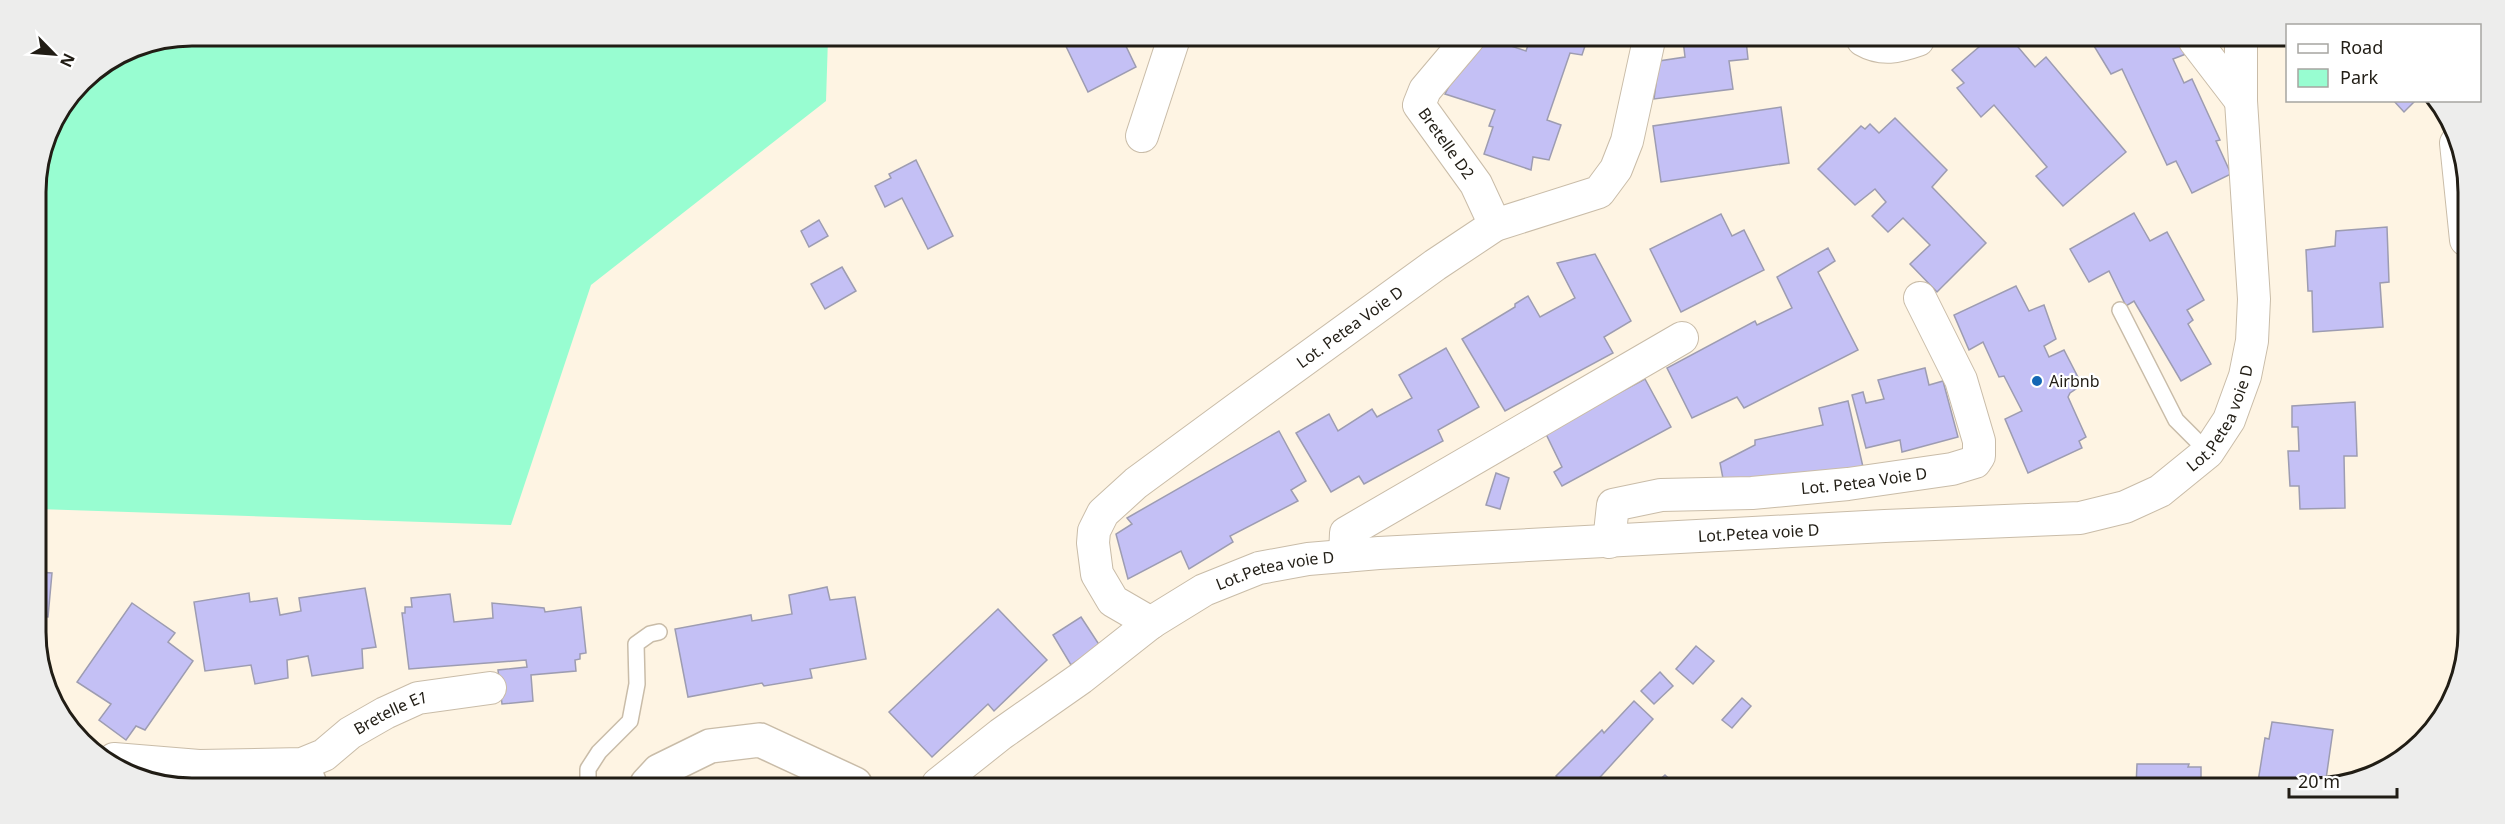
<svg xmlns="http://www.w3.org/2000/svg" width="2505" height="824" font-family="'Noto Sans',sans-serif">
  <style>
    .green { fill: #98fdd1 }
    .building { fill: #c4c0f5; stroke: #9d9cb1; stroke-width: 1.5 }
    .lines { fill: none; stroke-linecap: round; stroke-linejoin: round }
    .service-casing { stroke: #c9bca8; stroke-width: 18 }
    .minor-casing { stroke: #c9bca8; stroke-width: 34 }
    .secondary-casing { stroke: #c9bca8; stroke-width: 36 }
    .service { stroke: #fff; stroke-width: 15 }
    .minor { stroke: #fff; stroke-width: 32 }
    .secondary { stroke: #fff; stroke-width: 33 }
    .poi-dot { fill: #1467b5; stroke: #fff; stroke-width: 2 }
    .labels { text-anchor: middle; stroke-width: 4.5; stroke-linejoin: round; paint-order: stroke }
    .street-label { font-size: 16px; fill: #211d15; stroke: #fff }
    .poi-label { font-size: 16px; fill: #211d15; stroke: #fff; text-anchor: start }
    .rim { fill: none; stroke: #211d15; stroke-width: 3 }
  </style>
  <rect width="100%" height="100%" fill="#fef4e3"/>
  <path class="green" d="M193,36L828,38L826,101L591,285L511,525L38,509L36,183L48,132L82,82L133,48Z"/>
  <g class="building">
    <path d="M1062,38H1122L1136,67L1088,92Z"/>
    <path d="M1483,39H1490L1526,51L1530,39L1587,40L1582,55L1570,53L1547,120L1561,125L1549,160L1533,157L1531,170L1484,154L1493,127L1489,126L1495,110L1445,94L1463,59Z"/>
    <path d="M1683,40H1746L1748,59L1729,61L1733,89L1654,99L1659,61L1685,57Z"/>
    <path d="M1986,41H2013L2035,67L2046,57L2126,152L2063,206L2036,176L2047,167L1994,105L1981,117L1957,88L1964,83L1952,70Z"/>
    <path d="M2091,41H2186L2191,52L2173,59L2184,83L2192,79L2220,140L2216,141L2231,174L2192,193L2176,161L2167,165L2122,69L2111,74Z"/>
    <path d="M2393,100H2416L2404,112Z"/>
    <path d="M1781,107L1789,163L1661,182L1653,126Z"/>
    <path d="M1895,118L1947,170L1932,187L1986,243L1937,292L1910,264L1930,245L1903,218L1888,232L1872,216L1886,202L1875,189L1855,205L1818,169L1861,126L1865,129L1870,124L1879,133Z"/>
    <path d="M916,160L953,236L928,249L902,198L885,207L875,186L891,178L889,174Z"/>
    <path d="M2134,213L2150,241L2167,232L2204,300L2187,310L2193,320L2188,324L2211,364L2181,381L2134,301L2126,306L2109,271L2089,282L2070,249Z"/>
    <path d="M1721,214L1732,236L1744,230L1764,270L1681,312L1650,249Z"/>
    <path d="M819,220L828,236L809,247L801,231Z"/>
    <path d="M2387,227L2389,282L2380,283L2383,327L2313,332L2312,291H2308L2306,250L2335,246L2336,231Z"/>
    <path d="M1828,248L1835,261L1818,272L1858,350L1744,408L1737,397L1692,418L1667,368L1755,321L1757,325L1792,308L1777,277Z"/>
    <path d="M1595,254L1631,321L1604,337L1613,353L1505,411L1462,339L1515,307V304L1528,296L1540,317L1575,298L1557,263Z"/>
    <path d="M842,267L856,291L825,309L811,284Z"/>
    <path d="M2016,286L2029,311L2044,305L2056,339L2044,346L2049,357L2064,350L2082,385L2070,393L2068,397L2086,437L2079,441L2082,448L2028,473L2005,419L2022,411L2004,376L1999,377L1983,342L1969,350L1954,315Z"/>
    <path d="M1446,348L1479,407L1438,430L1443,441L1364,484L1359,476L1331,492L1296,433L1329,414L1338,431L1372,409L1377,417L1412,398L1399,375Z"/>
    <path d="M1925,368L1929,385L1943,381L1958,437L1902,452L1900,440L1866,448L1852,395L1863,392L1866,403L1884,399L1878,380Z"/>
    <path d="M1645,379L1671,427L1562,486L1554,472L1562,467L1545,432Z"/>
    <path d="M1848,401L1863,467L1725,489L1720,463L1755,445V440L1823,425L1819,408Z"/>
    <path d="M2355,402L2357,456H2344L2345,508L2300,509L2299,486H2290L2288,451H2299L2298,427H2292V406Z"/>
    <path d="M1279,431L1306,481L1291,490L1298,501L1230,536L1233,542L1189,569L1181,551L1128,579L1116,534L1132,524L1127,518Z"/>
    <path d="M1496,473L1509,478L1500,509L1486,505Z"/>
    <path d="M38,572L52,573L48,617L39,616Z"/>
    <path d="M827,587L830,600L855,597L866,659L810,669L812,678L764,686L762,683L688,697L675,629L751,615L752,621L792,614L789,595Z"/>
    <path d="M365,588L376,647L362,649L363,668L312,676L308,656L287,660L288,678L255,684L251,665L205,671L194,602L249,593L250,602L277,598L280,615L301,611L299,598Z"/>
    <path d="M450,594L454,622L493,618L492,603L544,608L545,612L581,607L586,653L580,654V659L575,660L576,671L531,675L533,701L502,704L498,670L527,667L526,660L409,669L402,613H405V607H412L411,598Z"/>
    <path d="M132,603L175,633L168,642L193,661L145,730L136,726L126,740L99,720L111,704L77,682Z"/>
    <path d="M998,609L1047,660L994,711L988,704L932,757L889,712Z"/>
    <path d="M1081,617L1100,646L1071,665L1053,635Z"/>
    <path d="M1696,646L1714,661L1693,684L1676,669Z"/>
    <path d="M1660,672L1673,686L1654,704L1641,691Z"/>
    <path d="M1742,698L1751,706L1732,728L1722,720Z"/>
    <path d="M1634,701L1653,719L1592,786H1565L1556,776L1602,730L1604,733Z"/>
    <path d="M2272,722L2333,730L2325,786L2257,788L2265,738L2269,739Z"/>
    <path d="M2137,764H2189L2188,767H2201V787H2136Z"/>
    <path d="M1665,775L1675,784L1673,786H1659L1656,783Z"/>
  </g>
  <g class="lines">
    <defs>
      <g id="service">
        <path d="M2120,310L2176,420L2208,452"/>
        <path d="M302,764L316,775L319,783"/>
        <path d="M588,784V769L599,752L630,721L637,684L636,644L650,634L659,632"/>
      </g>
      <g id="minor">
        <path id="s1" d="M1468,39L1425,90L1419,105L1476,184L1495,225"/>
        <path d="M1863,40C1882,51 1898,47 1918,40"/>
        <path d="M2195,41L2241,101"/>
        <path d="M1142,136L1174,38"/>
        <path d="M2456,143L2466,240"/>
        <path id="s2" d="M1609,542L1613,505L1661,495L1752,493L1848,484L1952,469L1975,462L1979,456V441L1961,380L1920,298"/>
        <path d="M1345,556L1346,533L1682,338"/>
        <path id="s3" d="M1151,623L1113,601L1097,574L1093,543L1094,531L1103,513L1136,483L1238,408L1435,265L1495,225L1599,192L1616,169L1627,141L1649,40"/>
        <path id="s4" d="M114,759L199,766L302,764L324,755L350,733L385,713L418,698L490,688"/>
        <path id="s5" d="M938,784L1001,734L1081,678L1152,622L1204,590L1259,568L1308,559L1379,553L1885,526L2080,518L2125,507L2160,491L2208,452L2229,420L2245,376L2252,341L2254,299L2241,101V41"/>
      </g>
      <path id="secondary" d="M647,784L659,771L710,746L760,740L855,784"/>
    </defs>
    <use href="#service" class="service-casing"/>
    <use href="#minor" class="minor-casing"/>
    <use href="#secondary" class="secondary-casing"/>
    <use href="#service" class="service"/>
    <use href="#minor" class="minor"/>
    <use href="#secondary" class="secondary"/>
  </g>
  <circle class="poi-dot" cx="2037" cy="381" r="6"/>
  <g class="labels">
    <g class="street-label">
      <text dy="6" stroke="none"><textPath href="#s1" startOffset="130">Bretelle D2</textPath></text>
      <text dy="6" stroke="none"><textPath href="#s3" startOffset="448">Lot. Petea Voie D</textPath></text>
      <text dy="6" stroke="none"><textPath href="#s5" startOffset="1394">Lot.Petea voie D</textPath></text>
      <text dy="6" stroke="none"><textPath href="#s2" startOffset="290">Lot. Petea Voie D</textPath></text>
      <text dy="6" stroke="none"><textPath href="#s5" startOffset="890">Lot.Petea voie D</textPath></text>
      <text dy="6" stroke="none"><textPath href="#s5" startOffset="404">Lot.Petea voie D</textPath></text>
      <text dy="6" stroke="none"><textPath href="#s4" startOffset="292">Bretelle E1</textPath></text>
    </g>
    <g class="poi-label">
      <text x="2049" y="387">Airbnb</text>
    </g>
  </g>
  <path d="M0 0H2505V824H0ZM192 46H2312A146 146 0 0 1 2458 192V632A146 146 0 0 1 2312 778H192A146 146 0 0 1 46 632V192A146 146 0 0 1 192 46Z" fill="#ededec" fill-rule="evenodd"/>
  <path class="rim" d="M192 46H2312A146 146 0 0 1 2458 192V632A146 146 0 0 1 2312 778H192A146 146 0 0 1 46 632V192A146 146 0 0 1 192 46Z"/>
  <rect x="2286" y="24" width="195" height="78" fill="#ffffff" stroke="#a6a5a1" stroke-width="1.5"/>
  <rect x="2298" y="44" width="30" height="9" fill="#ffffff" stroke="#a6a5a1" stroke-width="1.5"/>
  <text x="2340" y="54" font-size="18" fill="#211d15">Road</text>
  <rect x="2298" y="69" width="30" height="18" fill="#98fdd1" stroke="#a6a5a1" stroke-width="1.5"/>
  <text x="2340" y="84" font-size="18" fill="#211d15">Park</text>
  <g transform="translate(54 54) rotate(115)" stroke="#ffffff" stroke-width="4.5" paint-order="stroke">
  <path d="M0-4.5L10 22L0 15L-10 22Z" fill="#211d15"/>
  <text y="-9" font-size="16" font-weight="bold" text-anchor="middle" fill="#211d15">N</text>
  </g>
  <path d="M2289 788v9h108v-9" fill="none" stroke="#211d15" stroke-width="3"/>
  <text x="2298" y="788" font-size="18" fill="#211d15" stroke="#ffffff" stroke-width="4.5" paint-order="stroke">20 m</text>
</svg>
